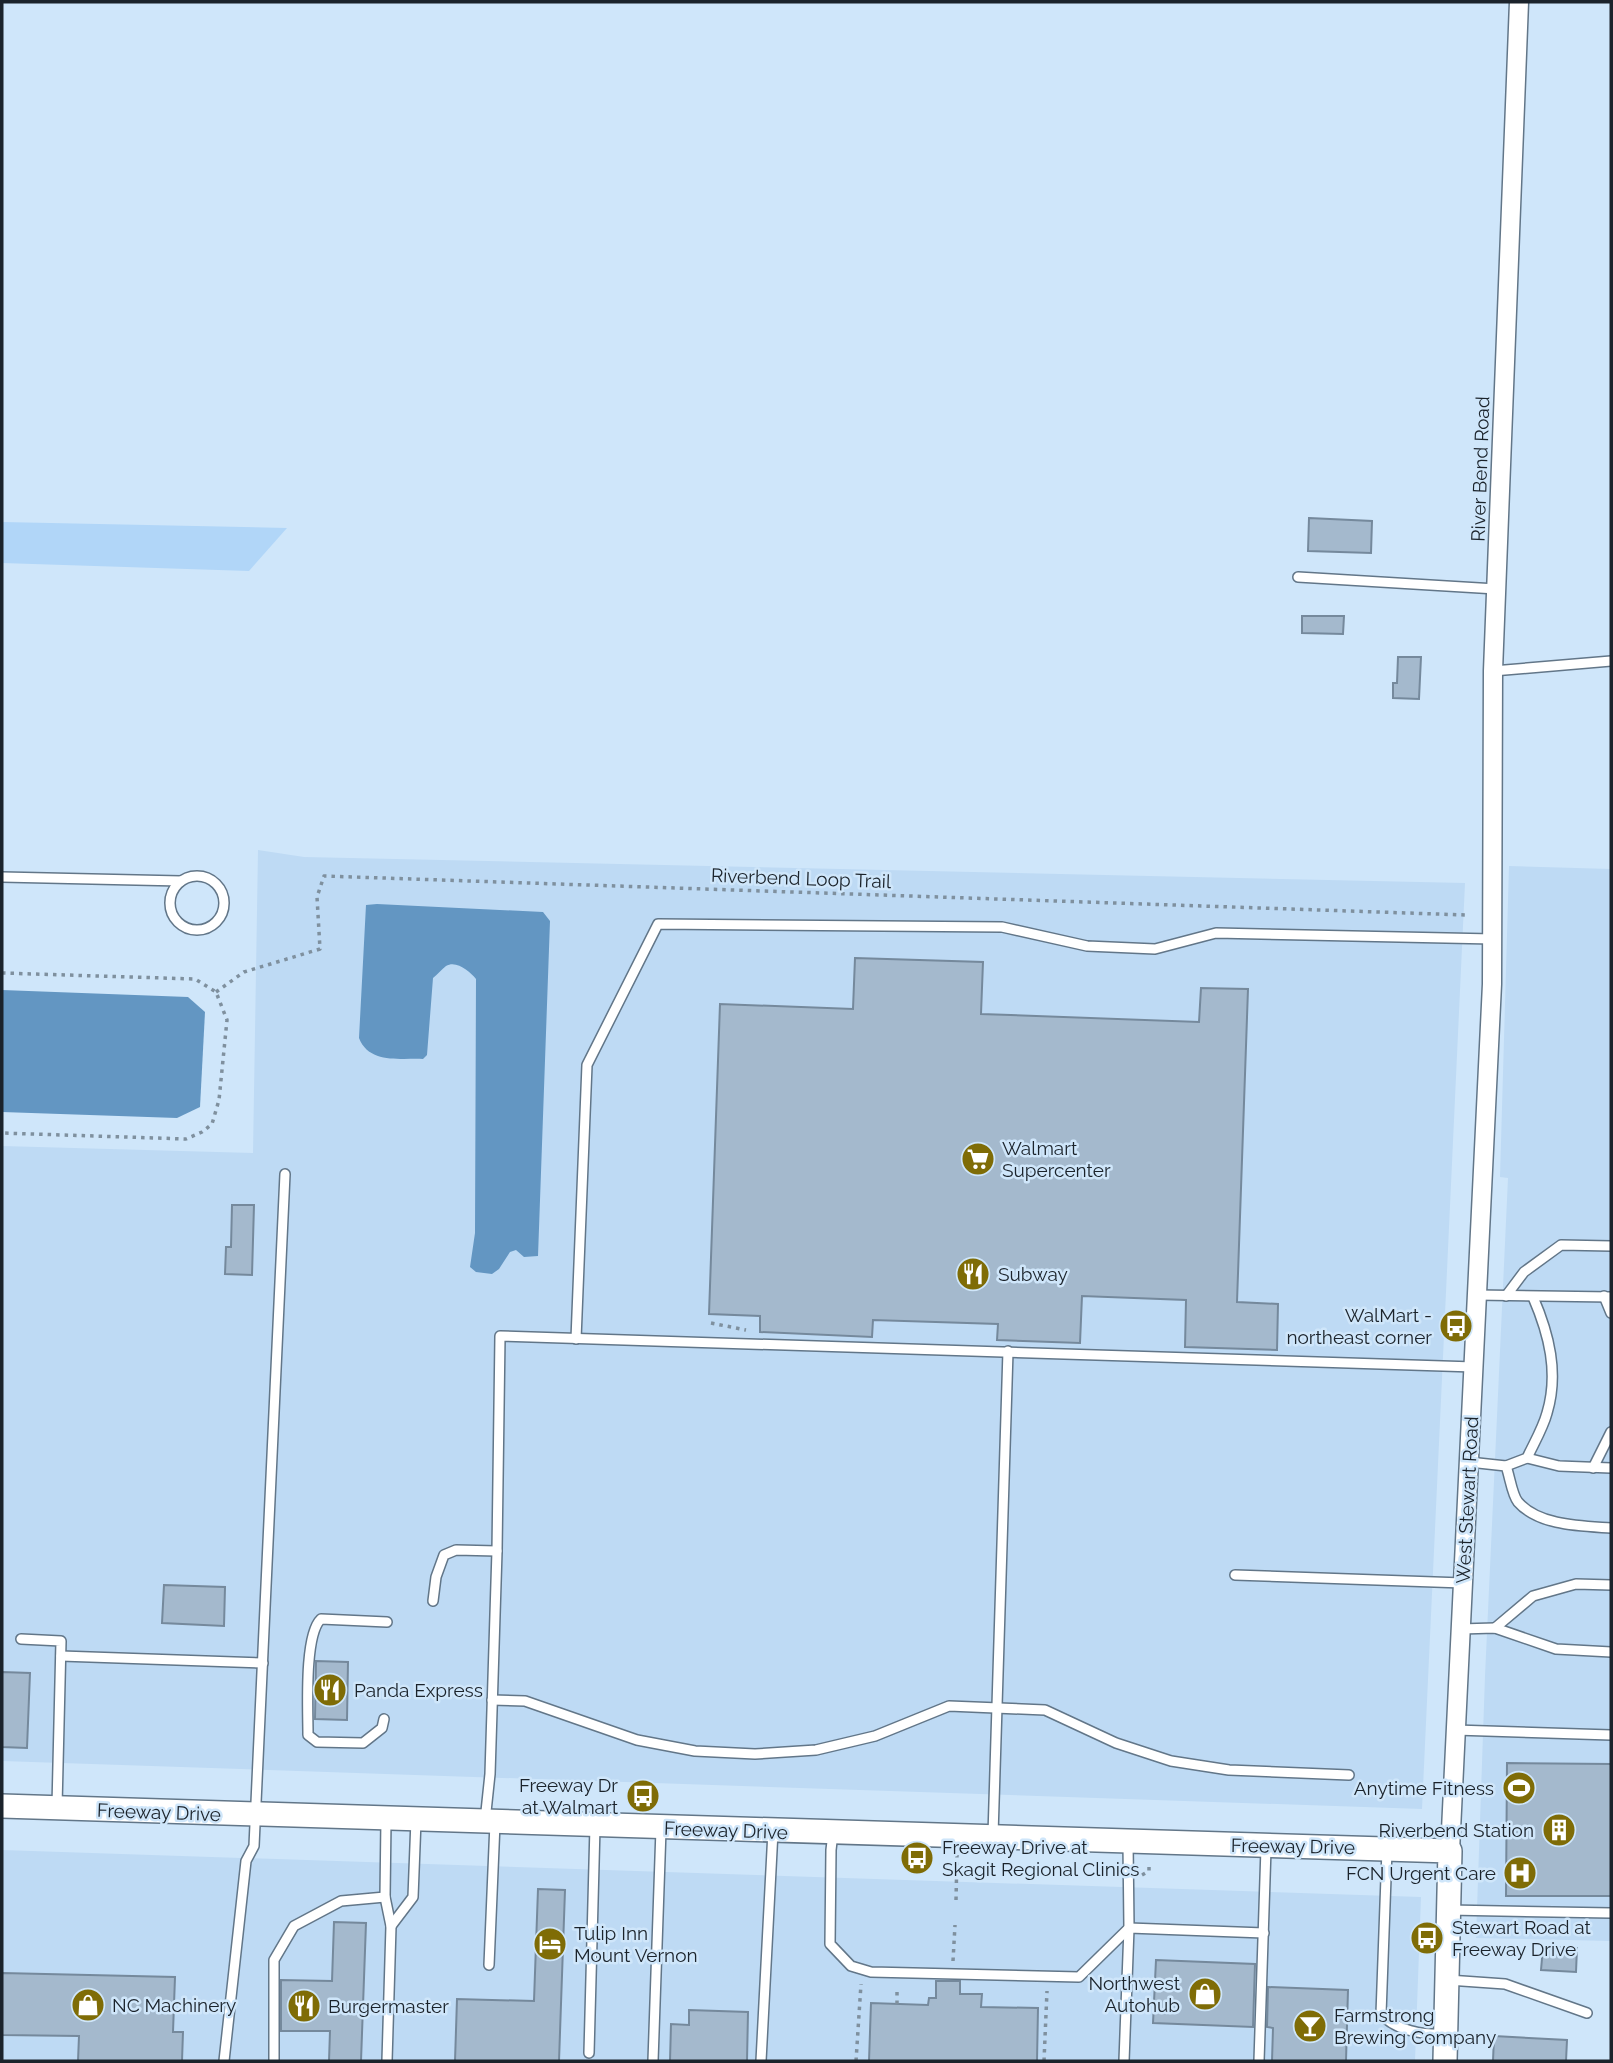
<svg xmlns="http://www.w3.org/2000/svg" width="1613" height="2063" font-family="Raleway,sans-serif">
  <style>
    .built { fill: #bedaf4 }
    .green { fill: #b1d6f8 }
    .water { fill: #6396c2 }
    .building { fill: #a4b9cd; stroke: #75899c; stroke-width: 2 }
    .lines { fill: none; stroke-linecap: round; stroke-linejoin: round }
    .service-casing { stroke: #627688; stroke-width: 12 }
    .minor-casing { stroke: #627688; stroke-width: 21 }
    .tertiary-casing { stroke: #627688; stroke-width: 26 }
    .path { stroke: #7f909e; stroke-width: 3.5; stroke-dasharray: 3.5 5; stroke-linecap: butt }
    .service { stroke: #fff; stroke-width: 9 }
    .minor { stroke: #fff; stroke-width: 18 }
    .tertiary { stroke: #fff; stroke-width: 23 }
    .labels { text-anchor: middle; stroke-width: 5; stroke-linejoin: round; paint-order: stroke }
    .street-label { font-size: 19px; fill: #1b232b; stroke: #cfe6fa }
    .poi-label { font-size: 19px; fill: #1b232b; stroke: #cfe6fa; text-anchor: start }
  </style>
  <rect width="100%" height="100%" fill="#cfe6fa"/>
  <g class="built">
    <path d="M258,850L304,857L1465,883L1422,1809L2,1761V1146L253,1153Z"/>
    <path d="M1509,866L1611,869V1941L1476,1938L1485,1676L1508,1178L1500,1177Z"/>
    <path d="M2,1850L1421,1897L1415,2061H2Z"/>
  </g>
  <path class="green" d="M2,522L287,528L249,571L2,563Z"/>
  <g class="water">
    <path d="M377,904L543,912L550,921L538,1256L524,1257L516,1250L510,1252L499,1269L492,1274L476,1272L470,1267L475,1233L476,979C470,972 457,960 446,966C442,969 437,975 433,978L427,1055L423,1059C400,1058 369,1064 359,1038L366,905Z"/>
    <path d="M2,990L188,997L205,1012L200,1107L177,1118L2,1112Z"/>
  </g>
  <g class="building">
    <path d="M1309,518L1372,521L1371,553L1308,551Z"/>
    <path d="M1302,616H1344L1343,634L1302,633Z"/>
    <path d="M1398,657H1421L1419,699L1393,698V683H1397Z"/>
    <path d="M855,958L983,962L981,1014L1199,1022L1201,988L1248,989L1237,1302L1278,1304L1277,1350L1185,1347L1186,1300L1082,1296L1080,1343L997,1340L998,1324L873,1320L872,1337L760,1332V1316L709,1314L720,1004L853,1009Z"/>
    <path d="M232,1205H254L252,1275L225,1274L226,1247H231Z"/>
    <path d="M164,1585L225,1587L224,1626L162,1623Z"/>
    <path d="M316,1661L348,1662L347,1720L315,1719Z"/>
    <path d="M2,1672L30,1673L27,1748L2,1747Z"/>
    <path d="M1507,1763L1611,1764V1896H1506Z"/>
    <path d="M538,1889L565,1890L559,2061H455L457,1999L534,2001Z"/>
    <path d="M334,1922L366,1923L361,2061H329L330,2031H281V1980L332,1981Z"/>
    <path d="M1543,1947L1577,1948L1576,1972L1541,1970Z"/>
    <path d="M1156,1960L1255,1964L1253,2027L1153,2023Z"/>
    <path d="M2,1973L175,1977L173,2032H183L182,2061H78L79,2036L2,2035Z"/>
    <path d="M936,1981H960V1994H982L981,2007L1038,2008L1037,2061H869L871,2003L928,2005L929,1998H936Z"/>
    <path d="M1268,1987L1348,1990L1346,2061H1272L1273,2028L1267,2027Z"/>
    <path d="M689,2010L748,2012L747,2061H670L671,2024L689,2025Z"/>
    <path d="M1494,2036L1567,2040L1566,2061H1493Z"/>
  </g>
  <g class="lines">
    <defs>
      <g id="service">
        <path d="M1298,577L1496,589"/>
        <path d="M1493,671L1611,661"/>
        <circle cx="197" cy="903" r="27"/>
        <path d="M2,877L181,881"/>
        <path d="M1477,1295L1611,1297"/>
        <path d="M1506,1296L1524,1272L1561,1245L1611,1246"/>
        <path d="M1604,1296L1611,1313"/>
        <path d="M576,1339L587,1065L658,924L1002,927L1087,946L1155,949L1216,933L1493,939"/>
        <path d="M1527,1458L1559,1466L1611,1468"/>
        <path d="M1469,1462L1506,1466C1510,1477 1512,1495 1518,1502C1539,1526 1582,1526 1611,1528"/>
        <path d="M1506,1466L1527,1458C1534,1443 1543,1428 1547,1413C1559,1373 1549,1334 1533,1297"/>
        <path d="M1593,1468L1611,1432"/>
        <path d="M1235,1575L1463,1583"/>
        <path d="M433,1601L436,1577L444,1555L456,1550L497,1551"/>
        <path d="M1495,1628L1533,1596L1576,1584L1611,1585"/>
        <path d="M1460,1629L1495,1628L1556,1649L1611,1652"/>
        <path d="M21,1639L61,1641L57,1806"/>
        <path d="M61,1656L263,1663"/>
        <path d="M492,1700L525,1701L637,1740L695,1751L755,1754L816,1750L875,1736L949,1706L1045,1710L1116,1743L1171,1761L1229,1770L1349,1775"/>
        <path d="M384,1719L382,1728L363,1743L317,1742L308,1735C308,1709 304,1635 321,1619L387,1622"/>
        <path d="M1455,1730L1611,1735"/>
        <path d="M386,1820L385,1897L391,1926L387,2061"/>
        <path d="M485,1821L490,1774L497,1551L500,1336L1474,1367"/>
        <path d="M833,1833L831,1850L830,1944L851,1966L871,1972L1079,1977L1129,1928L1264,1933"/>
        <path d="M993,1835L1008,1351"/>
        <path d="M1387,1850L1381,2014C1396,2031 1424,2035 1446,2034"/>
        <path d="M1449,1910L1611,1913"/>
        <path d="M391,1926L413,1897L416,1820"/>
        <path d="M489,1965L495,1823"/>
        <path d="M1448,1980L1505,1984L1587,2013"/>
        <path d="M589,2053L595,1826"/>
        <path d="M224,2061L246,1861L254,1846L285,1174"/>
        <path d="M274,2061V1960L294,1926L341,1901L385,1897"/>
        <path d="M653,2061L661,1829"/>
        <path d="M761,2061L773,1831"/>
        <path d="M1124,2061L1129,1928L1128,1843"/>
        <path d="M1259,2061L1266,1848"/>
      </g>
      <path id="minor" d="M1450,1851L1492,984L1493,671L1519,2"/>
      <path id="tertiary" d="M2,1806L1450,1851L1445,2061"/>
    </defs>
    <use href="#service" class="service-casing"/>
    <use href="#minor" class="minor-casing"/>
    <use href="#tertiary" class="tertiary-casing"/>
    <g class="path">
      <path d="M2,973L195,979L216,992L227,1020L219,1100L212,1124L202,1132L186,1139L2,1133"/>
      <path d="M216,992L244,972L320,949L317,897L324,876L1466,915"/>
      <path d="M711,1323L746,1330"/>
      <path d="M1142,1875L1149,1871V1864"/>
      <path d="M956,1900L957,1855"/>
      <path d="M953,1961L955,1925"/>
      <path d="M897,2004V1987"/>
      <path d="M856,2061L861,1984"/>
      <path d="M1044,2061L1047,1991"/>
    </g>
    <use href="#service" class="service"/>
    <use href="#minor" class="minor"/>
    <use href="#tertiary" class="tertiary"/>
  </g>
  <defs>
    <symbol id="supermarket-disc" viewBox="-11 -11 22 22"><circle r="9.5" fill="#7f6c06" stroke="#cfe6fa"/><path d="M-6-5.5h2.5l.6 2H6L4.5 2H-2.5L-4.4-4H-6ZM-1.5 3.2a1.3 1.3 0 1 0 .1 0ZM3 3.2a1.3 1.3 0 1 0 .1 0Z" fill="#fff"/></symbol>
    <symbol id="restaurant-disc" viewBox="-11 -11 22 22"><circle r="9.5" fill="#7f6c06" stroke="#cfe6fa"/><path d="M-5-6h1v4h1v-4h1v4h1v-4h1v5L-1.5 .5V6h-2V.5L-5-1ZM5-6V6H3V1.5H1.5Q1.5-4 5-6Z" fill="#fff"/></symbol>
    <symbol id="bus-disc" viewBox="-11 -11 22 22"><circle r="9.5" fill="#7f6c06" stroke="#cfe6fa"/><path d="M-5-6H5V4H4V6H2V4H-2V6H-4V4H-5ZM-3.5-4V0h7V-4ZM-3.5 1.2v1.5H-2V1.2ZM2 1.2v1.5H3.5V1.2Z" fill="#fff"/></symbol>
    <symbol id="stadium-disc" viewBox="-11 -11 22 22"><circle r="9.5" fill="#7f6c06" stroke="#cfe6fa"/><path d="M0-5a6.5 5 0 1 0 0 10a6.5 5 0 1 0 0-10ZM-3.5-1.8h7v3.6h-7Z" fill="#fff"/></symbol>
    <symbol id="building-disc" viewBox="-11 -11 22 22"><circle r="9.5" fill="#7f6c06" stroke="#cfe6fa"/><path d="M-4-6H4V6H1V3H-1V6H-4ZM-2.5-4.3h1.7v1.8h-1.7ZM.8-4.3h1.7v1.8H.8ZM-2.5-1h1.7V.8h-1.7ZM.8-1h1.7V.8H.8Z" fill="#fff"/></symbol>
    <symbol id="hospital-disc" viewBox="-11 -11 22 22"><circle r="9.5" fill="#7f6c06" stroke="#cfe6fa"/><path d="M-5-5h3v3.5h4V-5h3V5h-3V1.5h-4V5h-3Z" fill="#fff"/></symbol>
    <symbol id="hotel-disc" viewBox="-11 -11 22 22"><circle r="9.5" fill="#7f6c06" stroke="#cfe6fa"/><path d="M-6-4.5h1.5V1H6V5H4.5V3h-9V5H-6ZM-4 0a1.8 1.8 0 1 1 3.6 0ZM.5 0V-2.5h3Q6-2.5 6 0Z" fill="#fff"/></symbol>
    <symbol id="shop-disc" viewBox="-11 -11 22 22"><circle r="9.5" fill="#7f6c06" stroke="#cfe6fa"/><path d="M-5-2.5h2.3a2.7 3.5 0 0 1 5.4 0H5L5.5 6h-11ZM-1.5-2.5h3a1.5 2.3 0 0 0-3 0Z" fill="#fff"/></symbol>
    <symbol id="bar-disc" viewBox="-11 -11 22 22"><circle r="9.5" fill="#7f6c06" stroke="#cfe6fa"/><path d="M-6-5H6L.8 .8V4.5H3.5V6h-7V4.5H-.8V.8Z" fill="#fff"/></symbol>
  </defs>
  <g fill-rule="evenodd">
    <use href="#supermarket-disc" x="959" y="1140" width="38" height="38"/>
    <use href="#restaurant-disc" x="954" y="1255" width="38" height="38"/>
    <use href="#bus-disc" x="1437" y="1307" width="38" height="38"/>
    <use href="#restaurant-disc" x="311" y="1671" width="38" height="38"/>
    <use href="#stadium-disc" x="1500" y="1769" width="38" height="38"/>
    <use href="#bus-disc" x="624" y="1777" width="38" height="38"/>
    <use href="#building-disc" x="1540" y="1811" width="38" height="38"/>
    <use href="#bus-disc" x="898" y="1839" width="38" height="38"/>
    <use href="#hospital-disc" x="1501" y="1854" width="38" height="38"/>
    <use href="#bus-disc" x="1408" y="1919" width="38" height="38"/>
    <use href="#hotel-disc" x="531" y="1925" width="38" height="38"/>
    <use href="#shop-disc" x="1186" y="1975" width="38" height="38"/>
    <use href="#shop-disc" x="69" y="1986" width="38" height="38"/>
    <use href="#restaurant-disc" x="285" y="1987" width="38" height="38"/>
    <use href="#bar-disc" x="1291" y="2007" width="38" height="38"/>
  </g>
  <g class="labels">
    <g class="street-label">
      <text transform="translate(1480 469) rotate(-88)" y="7">River Bend Road</text>
      <text transform="translate(801 878) rotate(2)" y="7">Riverbend Loop Trail</text>
      <text transform="translate(1467 1500) rotate(-87)" y="7">West Stewart Road</text>
      <text transform="translate(159 1812) rotate(2)" y="7">Freeway Drive</text>
      <text transform="translate(726 1830) rotate(2)" y="7">Freeway Drive</text>
      <text transform="translate(1293 1846) rotate(1)" y="7">Freeway Drive</text>
    </g>
    <g class="poi-label">
      <text x="1002" y="1155">Walmart<tspan x="1002" dy="22">Supercenter</tspan></text>
      <text x="998" y="1281">Subway</text>
      <text x="1432" y="1322" text-anchor="end">WalMart -<tspan x="1432" dy="22">northeast corner</tspan></text>
      <text x="354" y="1697">Panda Express</text>
      <text x="618" y="1792" text-anchor="end">Freeway Dr<tspan x="618" dy="22">at Walmart</tspan></text>
      <text x="1494" y="1795" text-anchor="end">Anytime Fitness</text>
      <text x="1534" y="1837" text-anchor="end">Riverbend Station</text>
      <text x="942" y="1854">Freeway Drive at<tspan x="942" dy="22">Skagit Regional Clinics</tspan></text>
      <text x="1496" y="1880" text-anchor="end">FCN Urgent Care</text>
      <text x="1452" y="1934">Stewart Road at<tspan x="1452" dy="22">Freeway Drive</tspan></text>
      <text x="574" y="1940">Tulip Inn<tspan x="574" dy="22">Mount Vernon</tspan></text>
      <text x="1180" y="1990" text-anchor="end">Northwest<tspan x="1180" dy="22">Autohub</tspan></text>
      <text x="112" y="2012">NC Machinery</text>
      <text x="328" y="2013">Burgermaster</text>
      <text x="1334" y="2022">Farmstrong<tspan x="1334" dy="22">Brewing Company</tspan></text>
    </g>
  </g>
  <rect width="1613" height="2063" fill="none" stroke="#1b232b" stroke-width="7"/>
</svg>
